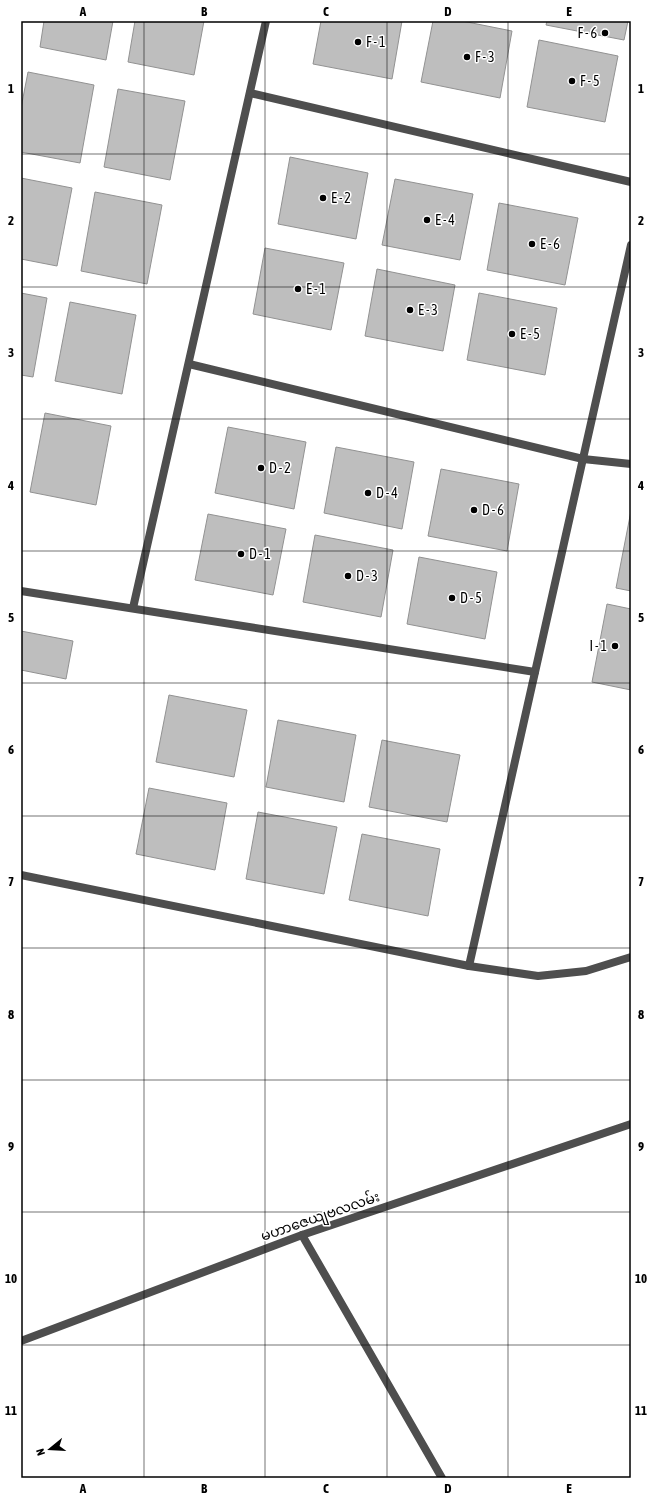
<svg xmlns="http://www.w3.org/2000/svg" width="652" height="1499" font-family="'Asap Condensed','Noto Sans Myanmar',sans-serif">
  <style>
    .building { fill: #bebebe; stroke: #929292 }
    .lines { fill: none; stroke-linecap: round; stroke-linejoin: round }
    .minor { stroke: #4e4e4e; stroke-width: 8 }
    .grid { fill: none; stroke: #000; stroke-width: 1; stroke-opacity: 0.55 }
    .poi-dot { fill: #000; stroke: #fff; stroke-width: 1.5 }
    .labels { text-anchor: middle; stroke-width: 3; stroke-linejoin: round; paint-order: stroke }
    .poi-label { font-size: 14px; fill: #000; stroke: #fff; text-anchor: start }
    .street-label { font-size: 14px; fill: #000; stroke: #fff }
    .neatline { fill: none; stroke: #000; stroke-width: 1.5 }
    .grid-label { font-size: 13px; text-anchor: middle; font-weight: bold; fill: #000 }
  </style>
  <rect width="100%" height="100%" fill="#fff"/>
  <g class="building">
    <path d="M44,21H113L106,60L40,47Z"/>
    <path d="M135,21H204L194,75L128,62Z"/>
    <path d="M321,21H402L392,79L313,64Z"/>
    <path d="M433,21H462L512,31L500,98L421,82Z"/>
    <path d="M547,21H628L624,40L546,25Z"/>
    <path d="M539,40L618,56L605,122L527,107Z"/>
    <path d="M28,72L94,85L80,163L21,152V108Z"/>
    <path d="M118,89L185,101L170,180L104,167Z"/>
    <path d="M290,157L368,173L356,239L278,224Z"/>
    <path d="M21,178L72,188L57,266L21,259Z"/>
    <path d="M395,179L473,194L460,260L382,245Z"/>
    <path d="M95,192L162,205L147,284L81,271Z"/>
    <path d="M499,203L578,218L565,285L487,270Z"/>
    <path d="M265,248L344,263L331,330L253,314Z"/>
    <path d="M377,269L455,285L443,351L365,336Z"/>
    <path d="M21,293L47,298L33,377L21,375Z"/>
    <path d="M479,293L557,308L545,375L467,360Z"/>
    <path d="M70,302L136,315L122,394L55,381Z"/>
    <path d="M45,413L111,426L96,505L30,492Z"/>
    <path d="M228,427L306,442L294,509L215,493Z"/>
    <path d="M336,447L414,462L402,529L324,513Z"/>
    <path d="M441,469L519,484L507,551L428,536Z"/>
    <path d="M631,511V591L616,588Z"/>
    <path d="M208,514L286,529L273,595L195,580Z"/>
    <path d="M315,535L393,550L381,617L303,602Z"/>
    <path d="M419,557L497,572L485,639L407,624Z"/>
    <path d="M607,604L631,609V690L592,682Z"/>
    <path d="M21,631L73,641L66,679L21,670Z"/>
    <path d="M169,695L247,710L234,777L156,762Z"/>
    <path d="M278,720L356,735L344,802L266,787Z"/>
    <path d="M382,740L460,755L447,822L369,807Z"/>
    <path d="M149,788L227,803L215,870L136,854Z"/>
    <path d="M258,812L337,827L324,894L246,879Z"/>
    <path d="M362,834L440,849L428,916L349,900Z"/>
  </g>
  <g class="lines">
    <g class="minor">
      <path d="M250,93L631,182"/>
      <path d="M189,364L583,459L631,464"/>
      <path d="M21,591L535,672"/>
      <path d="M133,608L266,21"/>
      <path d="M21,875L469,966L538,976L586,971L631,957"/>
      <path d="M469,966L631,245"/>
      <path d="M302,1235L442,1478"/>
      <path d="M21,1341L302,1235L631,1124"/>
    </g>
  </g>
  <path class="grid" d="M144,21V1478M265,21V1478M387,21V1478M508,21V1478M21,154H631M21,287H631M21,419H631M21,551H631M21,683H631M21,816H631M21,948H631M21,1080H631M21,1212H631M21,1345H631"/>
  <g class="poi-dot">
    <circle cx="605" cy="33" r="4"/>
    <circle cx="358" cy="42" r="4"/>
    <circle cx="467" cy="57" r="4"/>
    <circle cx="572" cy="81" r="4"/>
    <circle cx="323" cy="198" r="4"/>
    <circle cx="427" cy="220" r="4"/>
    <circle cx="532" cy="244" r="4"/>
    <circle cx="298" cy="289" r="4"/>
    <circle cx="410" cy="310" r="4"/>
    <circle cx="512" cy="334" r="4"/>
    <circle cx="261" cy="468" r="4"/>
    <circle cx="368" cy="493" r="4"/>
    <circle cx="474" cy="510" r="4"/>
    <circle cx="241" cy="554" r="4"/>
    <circle cx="348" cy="576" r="4"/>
    <circle cx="452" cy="598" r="4"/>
    <circle cx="615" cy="646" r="4"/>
  </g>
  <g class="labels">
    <g class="poi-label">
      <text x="597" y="38" text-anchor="end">F - 6</text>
      <text x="366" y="47">F - 1</text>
      <text x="475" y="62">F - 3</text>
      <text x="580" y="86">F - 5</text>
      <text x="331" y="203">E - 2</text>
      <text x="435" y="225">E - 4</text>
      <text x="540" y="249">E - 6</text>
      <text x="306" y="294">E - 1</text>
      <text x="418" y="315">E - 3</text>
      <text x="520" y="339">E - 5</text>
      <text x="269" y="473">D - 2</text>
      <text x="376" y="498">D - 4</text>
      <text x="482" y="515">D - 6</text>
      <text x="249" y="559">D - 1</text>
      <text x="356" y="581">D - 3</text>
      <text x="460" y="603">D - 5</text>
      <text x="607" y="651" text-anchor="end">I - 1</text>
    </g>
    <g class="street-label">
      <text transform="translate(320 1216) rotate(-19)" y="5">မဟာဇေယျဗလလမ်း</text>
    </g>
  </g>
  <rect width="652" height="1499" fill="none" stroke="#ffffff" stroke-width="44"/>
  <g transform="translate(50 1449) rotate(252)" stroke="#ffffff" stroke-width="3" paint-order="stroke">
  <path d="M0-3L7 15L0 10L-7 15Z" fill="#000000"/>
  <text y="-6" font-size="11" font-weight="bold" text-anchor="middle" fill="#000000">N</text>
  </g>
  <rect x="22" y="22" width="608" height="1455" class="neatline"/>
  <g class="grid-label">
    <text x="83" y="16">A</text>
    <text x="204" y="16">B</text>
    <text x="326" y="16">C</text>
    <text x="448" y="16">D</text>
    <text x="569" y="16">E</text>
    <text x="11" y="93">1</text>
    <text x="641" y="93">1</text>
    <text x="11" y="225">2</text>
    <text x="641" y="225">2</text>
    <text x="11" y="357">3</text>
    <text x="641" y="357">3</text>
    <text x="11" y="490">4</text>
    <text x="641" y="490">4</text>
    <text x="11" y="622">5</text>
    <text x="641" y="622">5</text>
    <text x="11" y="754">6</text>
    <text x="641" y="754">6</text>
    <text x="11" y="886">7</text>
    <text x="641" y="886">7</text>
    <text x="11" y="1019">8</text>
    <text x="641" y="1019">8</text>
    <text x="11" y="1151">9</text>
    <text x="641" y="1151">9</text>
    <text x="11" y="1283">10</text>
    <text x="641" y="1283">10</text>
    <text x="11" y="1415">11</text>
    <text x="641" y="1415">11</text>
    <text x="83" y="1493">A</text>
    <text x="204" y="1493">B</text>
    <text x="326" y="1493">C</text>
    <text x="448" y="1493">D</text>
    <text x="569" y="1493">E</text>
  </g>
</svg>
